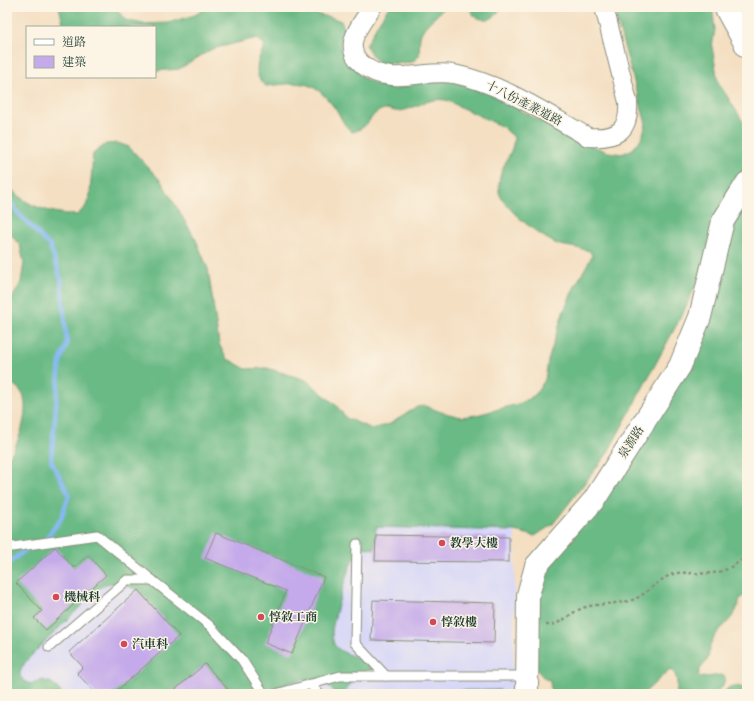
<svg xmlns="http://www.w3.org/2000/svg" width="754" height="701" font-family="'IM FELL DW Pica','Noto Serif TC',serif">
  <style>
    .built { fill: #d7d7f8 }
    .green { fill: #83da9e; stroke: #518c69 }
    .forest { fill: #6aba85; stroke: #447c5c }
    .lines { fill: none; stroke-linecap: round; stroke-linejoin: round }
    .stream { stroke: #84b7f1; stroke-width: 4.5 }
    .building { fill: #c4aaea }
    .lane-casing { stroke: #8a8e7b; stroke-width: 11 }
    .street-casing { stroke: #8a8e7b; stroke-width: 20 }
    .secondary-casing { stroke: #8a8e7b; stroke-width: 24 }
    .path { stroke: #8a8e7b; stroke-width: 2.5; stroke-dasharray: 3 3; stroke-linecap: butt }
    .lane { stroke: #fff; stroke-width: 9 }
    .street { stroke: #fff; stroke-width: 18 }
    .secondary { stroke: #fff; stroke-width: 22 }
    .poi-dot { fill: #d1495b; stroke: #fcf5e5; stroke-width: 1.5 }
    .labels { text-anchor: middle; stroke-width: 3; stroke-linejoin: round; paint-order: stroke }
    .street-label { font-size: 12px; fill: #1f3d34; stroke: #fcf5e5 }
    .poi-label { font-size: 12px; font-weight: bold; fill: #1f3d34; stroke: #fcf5e5; text-anchor: start }
  </style>
  <rect width="100%" height="100%" fill="#fcf5e5"/>
  <filter id="ink" filterUnits="userSpaceOnUse"><feTurbulence type="fractalNoise" baseFrequency=".025" numOctaves="2"/><feDisplacementMap in="SourceGraphic" scale="8" xChannelSelector="R" yChannelSelector="G"/><feConvolveMatrix kernelMatrix="1 2 1 2 8 2 1 2 1" color-interpolation-filters="sRGB"/></filter>
  <filter id="wash" filterUnits="userSpaceOnUse"><feTurbulence type="fractalNoise" baseFrequency=".012" numOctaves="4" result="noise"/><feDisplacementMap in="SourceGraphic" scale="16" xChannelSelector="R" yChannelSelector="G"/><feGaussianBlur stdDeviation="0.9" result="paint"/><feColorMatrix in="noise" values="0 0 0 0 0 0 0 0 0 0 0 0 0 0 0 0 0 1.4 0 .05"/><feComposite in="paint" operator="in"/></filter>
  <g filter="url(#wash)">
    <rect width="100%" height="100%" fill="#f4dfc2"/>
    <path class="built" d="M7,509L375,527L515,531L513,694H7Z"/>
    <path class="green" d="M500,690V694H334V692H344Z"/>
    <g class="forest">
      <path d="M59,7H115L125,20L143,24L168,23L195,15L208,7H278L330,17L341,21L344,28L340,48L362,77L378,85L396,89L413,84L450,80L491,94L571,138L608,152L622,154L633,149L642,137L646,124L613,7H712L715,29L712,47L718,82L747,128V165L723,201L700,276L684,311L607,454L553,524L535,536L515,531L376,527L375,549L363,547C360,552 355,557 352,562C347,570 332,624 332,632C332,635 333,642 334,644C342,658 370,655 372,672L351,679L349,686L344,692H334L322,679L295,681L270,689L263,694H232L205,664L170,694H113L138,590C125,584 113,579 99,588L26,661L20,671V676C27,686 33,685 42,680L52,683L63,694H7V460C18,446 30,413 23,395C20,388 12,384 7,380V308L21,282L24,263L20,245L7,230V183C23,207 50,213 77,215L86,206L90,194L93,154L106,144L118,143L129,147L161,181L196,240L208,269L219,344L226,358L246,369L267,368L306,380L336,405L346,418L372,429L390,424L417,407L425,406L441,412L461,417L477,415L521,403L535,395L545,380L548,361L563,313L574,288L592,256L590,251C580,248 570,247 560,245C544,240 506,210 500,195C498,191 499,181 500,177C503,163 514,152 514,137L503,127L446,100C426,97 417,109 399,111C393,112 387,107 381,110C369,115 370,128 352,132C343,125 341,116 334,107C311,77 300,83 266,86C251,75 258,59 265,45L257,38L212,49L179,69L155,71V27H64Z"/>
      <path d="M389,7H444C438,17 422,25 420,37C419,43 420,50 419,56L413,62L381,64L373,57L366,46L378,23Z"/>
      <path d="M469,7H497L499,11C491,21 487,21 475,17Z"/>
      <path d="M738,7H747V30L740,16Z"/>
      <path d="M747,198V594L740,598C736,620 724,622 713,639C709,645 710,653 707,660C703,667 697,669 699,678L721,675L725,677C724,700 692,694 676,694C678,685 678,674 670,669L643,694H551L550,680L545,679L536,669L537,594L547,566L660,414L725,240Z"/>
      <path d="M733,686H739L747,691V694H722L728,688Z"/>
    </g>
    <g class="lines">
      <g class="stream">
        <path d="M7,195L16,211L50,246L61,279L67,344L60,362L51,461L69,494L61,519L47,537"/>
        <path d="M7,564L30,547"/>
      </g>
    </g>
    <g id="blocks">
      <g class="building">
        <path d="M216,533L324,577L292,654L265,643L286,591L205,558Z"/>
        <path d="M376,535L509,537V562L375,561Z"/>
        <path d="M55,547L74,568L88,555L106,575L46,630L34,618L42,611L16,583Z"/>
        <path d="M138,590L179,636L113,694H96L77,673L83,667L69,652Z"/>
        <path d="M373,600L495,603L494,643L371,640Z"/>
        <path d="M205,664L232,694H170Z"/>
      </g>
    </g>
  </g>
  <g filter="url(#ink)">
    <use href="#blocks" fill-opacity="0" stroke="#8a8e7b" stroke-width="1"/>
    <g class="lines">
      <defs>
        <g id="lane">
          <path d="M357,544L355,643L386,676"/>
          <path d="M13,547L97,535L152,580"/>
          <path d="M49,647L127,580H152L209,625L242,660L264,694"/>
          <path d="M310,684L319,694"/>
          <path d="M276,694L340,676H526"/>
        </g>
        <path id="street" d="M372,7C361,25 340,46 363,65C389,87 424,69 454,74C503,84 545,113 588,137C616,139 630,132 628,102L604,7"/>
        <g id="secondary">
          <path d="M725,7L747,47"/>
          <path d="M527,694L528,595L536,566L594,500L680,366L700,317L723,221L747,183"/>
        </g>
      </defs>
      <use href="#lane" class="lane-casing"/>
      <use href="#street" class="street-casing"/>
      <use href="#secondary" class="secondary-casing"/>
      <path class="path" d="M546,625C562,626 570,611 586,607C599,603 627,604 637,598C650,591 659,579 673,574C678,572 685,573 691,573C717,575 726,572 747,556"/>
      <use href="#lane" class="lane"/>
      <use href="#street" class="street"/>
      <use href="#secondary" class="secondary"/>
    </g>
  </g>
  <g class="poi-dot">
    <circle cx="442" cy="543" r="4"/>
    <circle cx="56" cy="597" r="4"/>
    <circle cx="261" cy="617" r="4"/>
    <circle cx="433" cy="622" r="4"/>
    <circle cx="124" cy="644" r="4"/>
  </g>
  <g class="labels">
    <g class="street-label">
      <text transform="translate(524 103) rotate(27)" y="4">十八份產業道路</text>
      <text transform="translate(631 442) rotate(-57)" y="4">泉源路</text>
    </g>
    <g class="poi-label">
      <text x="450" y="547">教學大樓</text>
      <text x="64" y="601">機械科</text>
      <text x="269" y="621">惇敘工商</text>
      <text x="441" y="626">惇敘樓</text>
      <text x="132" y="648">汽車科</text>
    </g>
  </g>
  <rect width="754" height="701" fill="none" stroke="#fcf5e5" stroke-width="24"/>
  <rect x="26" y="26" width="130" height="52" fill="#fcf5e5" stroke="#a4ab9e"/>
  <rect x="34" y="39" width="20" height="6" fill="#ffffff" stroke="#a4ab9e"/>
  <text x="62" y="46" font-size="12" fill="#1f3d34">道路</text>
  <rect x="34" y="56" width="20" height="12" fill="#c4aaea" stroke="#a4ab9e"/>
  <text x="62" y="66" font-size="12" fill="#1f3d34">建築</text>
</svg>
